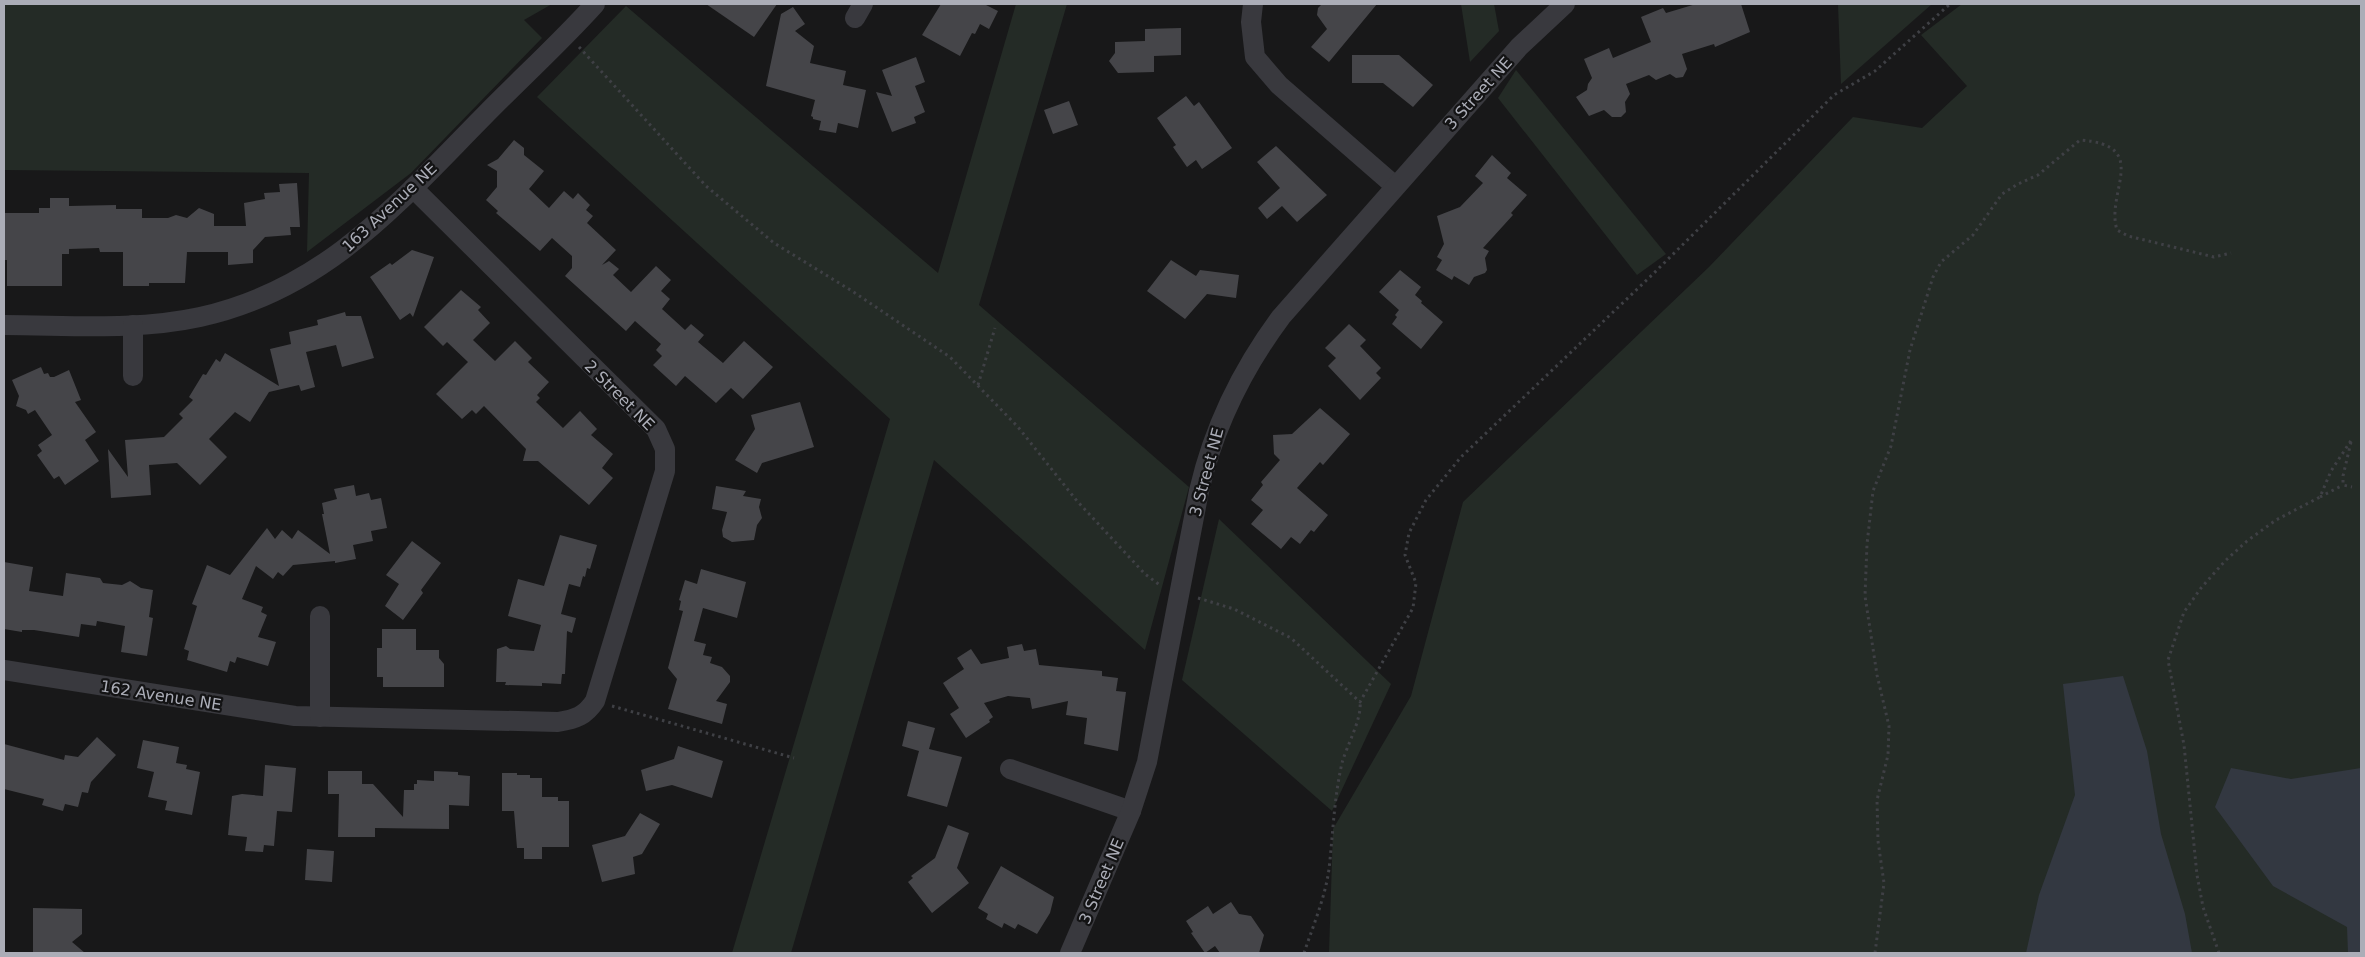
<svg xmlns="http://www.w3.org/2000/svg" width="2365" height="957" font-family="'DejaVu Sans',sans-serif">
  <style>
    .green { fill: #242b26 }
    .water { fill: #333841 }
    .building { fill: #454549 }
    .lines { fill: none; stroke-linecap: round; stroke-linejoin: round }
    .path { stroke: #3f4045; stroke-width: 3; stroke-dasharray: 2.5 4; stroke-linecap: butt }
    .minor { stroke: #39393e; stroke-width: 20 }
    .labels { text-anchor: middle; stroke-width: 4.5; stroke-linejoin: round; paint-order: stroke }
    .street-label { font-size: 16px; fill: #abadb7; stroke: #131314 }
  </style>
  <rect width="100%" height="100%" fill="#181819"/>
  <g class="green">
    <path d="M4,4H552L524,20L542,38L411,173L307,252L309,173L4,170Z"/>
    <path d="M1016,4H1067L979,305L1189,487L1145,650L934,460L791,953H732L890,419L537,97L626,6L938,273Z"/>
    <path d="M1461,4H1494L1499,31L1470,62Z"/>
    <path d="M1838,4H1932L1841,84Z"/>
    <path d="M1962,4H2361V953H1329L1333,829L1411,696L1463,502L1709,267L1853,117L1922,128L1967,86L1921,35Z"/>
    <path d="M1516,70L1666,254L1637,275L1498,98Z"/>
    <path d="M1219,519L1391,684L1332,811L1182,680Z"/>
  </g>
  <g class="water">
    <path d="M2123,676L2147,751L2161,834L2185,914L2192,953H2026L2039,895L2075,795L2063,684Z"/>
    <path d="M2231,768L2291,779L2361,768V953H2348L2347,927L2273,886L2215,807Z"/>
  </g>
  <g class="building">
    <path d="M706,4H777L754,37Z"/>
    <path d="M941,4H984L998,11L989,29L980,24L975,34L972,33L960,56L922,35Z"/>
    <path d="M1322,4H1377L1329,62L1311,47L1327,29L1317,15L1318,8Z"/>
    <path d="M1696,4H1741L1750,32L1715,47L1714,44L1682,54L1687,69L1683,77L1676,78L1670,74L1656,80L1649,75L1626,84L1630,94L1625,102L1626,112L1621,117H1612L1604,110L1589,116L1576,97L1587,90L1588,84L1592,78L1584,59L1609,48L1613,58L1651,42L1641,17L1663,8L1666,13Z"/>
    <path d="M793,7L805,24L795,31L814,46L810,63L846,71L843,85L866,90L858,128L838,123L836,133L819,130L821,121L813,119V117L811,116L815,100L766,86L781,14Z"/>
    <path d="M1181,28V55L1154,56V72L1118,73L1109,61L1115,53V42L1145,41V29Z"/>
    <path d="M1352,55H1399L1433,85L1413,107L1383,83H1352Z"/>
    <path d="M916,57L925,82L915,86L925,112L914,117L916,123L892,132L876,92L892,96L882,70Z"/>
    <path d="M1186,96L1194,106L1199,102L1232,148L1202,169L1196,160L1187,167L1173,147L1176,145L1157,118Z"/>
    <path d="M1069,101L1078,125L1053,134L1044,110Z"/>
    <path d="M514,140L524,148V155L544,171L529,189L549,208L564,191L573,199L578,193L590,205L586,210L593,216L587,223L616,250L602,265L609,261L619,269L613,275L631,292L656,266L671,280L661,291L670,299L662,309L685,330L691,324L704,335L698,342L723,363L744,341L773,367L743,399L731,388L716,403L685,376L676,386L653,365L662,356L656,350L661,344L635,321L626,331L565,276L572,268V256L552,238L540,251L496,213L498,211L486,200L497,187V171L487,165L498,159Z"/>
    <path d="M1276,146L1327,195L1297,222L1282,206L1267,219L1258,208L1280,188L1257,162Z"/>
    <path d="M1492,155L1511,173L1507,178L1527,195L1511,213L1513,215L1483,248L1489,251L1485,258L1487,270L1485,273L1474,277L1469,285L1454,276L1452,280L1436,270L1442,260L1437,257L1444,244L1437,216L1460,207L1483,183L1475,176Z"/>
    <path d="M297,183L300,227H290L291,235L265,237L253,250V263L228,265V252H187L185,283H149V286H123V252H100L99,248L69,249V254H62V286H7V260H4V213H39V208H50V198H69V206L116,205V209H142V218H168L176,215L187,218L199,208L214,214V226H246L244,203L265,199L264,193L280,192L279,184Z"/>
    <path d="M412,250L434,257L413,317L410,313L400,320L370,277L390,263L392,265Z"/>
    <path d="M1171,260L1196,276L1200,270L1239,275L1236,298L1207,294L1185,319L1147,291Z"/>
    <path d="M1400,270L1421,287L1415,295L1422,301L1421,303L1443,322L1421,349L1392,324L1397,317L1395,315L1399,310L1379,292Z"/>
    <path d="M461,290L481,307L478,310L490,323L473,340L495,361L515,341L532,358L528,362L549,382L537,395L540,398L536,402L563,428L580,411L597,429L591,435L613,454L602,468L613,478L589,505L538,461H523L526,449L484,406L476,414L472,410L462,419L436,394L468,362L447,342L443,346L424,327Z"/>
    <path d="M345,312L346,316H361L374,358L342,367L336,345L306,352L315,387L301,391L299,385L269,392L250,422L235,412L209,439L227,457L200,485L177,463L149,465L151,495L111,498L108,449L128,477L125,440L164,437L183,418L179,414L193,400L189,397L203,374L206,375L216,359L220,362L225,353L279,386L270,349L291,344L289,332L318,325L317,320Z"/>
    <path d="M1349,324L1366,340L1360,346L1381,368L1376,373L1381,378L1360,400L1328,366L1336,358L1325,348Z"/>
    <path d="M41,367L44,374L48,373L50,377H54L69,370L81,400L75,402L96,432L85,440L99,461L65,485L59,476L54,479L37,455L42,451L38,445L52,435L35,410L28,414L26,410L16,406L19,396L12,380Z"/>
    <path d="M800,402L814,447L762,463L757,473L735,460L755,429L751,415Z"/>
    <path d="M1320,408L1350,434L1323,465L1320,462L1297,488L1328,515L1314,532L1311,530L1300,544L1291,537L1281,549L1251,524L1263,510L1251,500L1263,485L1261,482L1280,460L1274,454L1273,435L1292,434Z"/>
    <path d="M354,485L356,496L369,493L371,500L381,498L387,528L371,531L373,541L353,545L356,559L335,563V561L293,565L283,576L278,572L273,579L256,566L242,599L263,607L261,612L267,615L258,637L276,642L268,666L237,657L235,663L230,661L227,672L187,660L189,651L184,649L197,606L192,604L207,565L230,575L267,528L275,539L282,530L292,539L298,530L330,554L322,514H324L322,503L337,499L334,489Z"/>
    <path d="M716,486L746,491L743,496L761,499L759,507L762,518L757,525L754,540L732,542L723,537L722,530L727,512L712,509Z"/>
    <path d="M560,535L597,545L590,569L587,568L585,577L583,576L580,587L569,584L561,614L576,618L572,633L567,631L565,674H562L561,684L542,683V686L505,685L506,682H496L497,649L506,646L510,649L534,651L541,625L508,616L518,579L544,586Z"/>
    <path d="M412,541L441,563L421,590L423,593L403,620L385,606L399,584L386,575Z"/>
    <path d="M4,562L33,567L29,591L63,596L66,573L100,578L103,583L122,585L130,581L141,588L153,590L149,617L153,618L147,656L121,652L125,626L97,621L96,626L81,624L79,637L34,630H22V632L4,629Z"/>
    <path d="M701,569L746,582L737,618L703,608L694,641L706,644L703,655L712,657L710,663L722,667L730,676V682L716,701L727,704L722,724L668,709L677,679L668,668L683,611L679,610L681,601L679,600L685,580L697,584Z"/>
    <path d="M382,629H416V650H439V658L444,664V687H383V677H377V648H382Z"/>
    <path d="M1022,644L1024,651L1036,649L1039,665L1102,671V676L1118,678L1116,691L1126,692L1118,751L1084,744L1087,718L1066,715L1068,701L1032,709L1030,698L1008,696L984,703L993,717L989,720L990,722L966,738L950,714L959,708L943,683L964,669L957,658L971,649L981,664L1009,658L1007,647Z"/>
    <path d="M908,721L935,728L929,749L962,757L947,807L907,796L919,751L902,746Z"/>
    <path d="M97,737L116,755L91,782L88,793L82,792L78,807L65,804L63,811L42,805L44,799L4,789V744L64,760L65,755L78,757Z"/>
    <path d="M143,740L179,747L176,763L187,765L186,769L200,772L192,815L165,810L167,801L148,797L154,772L137,768Z"/>
    <path d="M678,746L723,761L712,798L672,785L646,791L641,770L674,759Z"/>
    <path d="M265,765L296,768L292,812L277,811L274,846L264,845L263,852L245,851L247,837L228,835L232,796L242,794L263,796Z"/>
    <path d="M328,771H362V784H373L403,817L404,790H414V784H417V780L434,781V771L458,772V775L470,776L469,806L449,805V829L375,828V837H338L339,794H328Z"/>
    <path d="M502,773H517V775H530V778H542V797H558V801H569V847H542V859H524V848H517L514,811H502Z"/>
    <path d="M640,813L660,824L642,854L633,857L635,874L602,882L592,845L625,836Z"/>
    <path d="M948,825L969,833L957,868L969,883L932,913L908,882L913,878L911,876L935,858Z"/>
    <path d="M307,849L334,851L332,882L305,880Z"/>
    <path d="M1001,866L1054,897L1050,913L1037,934L1018,924L1015,929L1004,923L1002,928L986,919L988,914L978,908Z"/>
    <path d="M1231,902L1239,914L1251,916L1264,935L1259,953H1220L1215,946L1205,953L1191,933L1193,932L1186,921L1208,906L1213,914Z"/>
    <path d="M33,908L82,909V934L72,942L85,953H33Z"/>
  </g>
  <g class="lines">
    <g class="path">
      <path d="M579,47L706,186L774,243L852,291L950,357L1018,427L1077,501L1145,574L1161,586"/>
      <path d="M978,385L995,328"/>
      <path d="M2351,442L2343,476V485L2352,487"/>
      <path d="M2320,497L2343,485"/>
      <path d="M1198,598L1234,609L1291,638L1360,702L1413,608L1416,583L1405,555L1409,533L1426,500L1461,457L1653,274L1834,95L1875,71L1950,4"/>
      <path d="M612,706L794,758"/>
      <path d="M1304,953C1313,926 1325,898 1329,869C1333,834 1334,798 1342,763C1347,745 1362,719 1360,702"/>
      <path d="M1875,953L1884,883L1878,841L1877,800L1888,755L1889,726L1877,675L1865,596L1867,544L1873,491L1891,446L1910,350L1933,277L1941,262L1973,235L2002,194L2018,184L2038,175L2080,140C2152,145 2105,192 2117,230L2128,236L2214,257L2231,253"/>
      <path d="M2219,953L2203,907L2197,875L2184,745L2168,660L2184,612L2201,588L2225,561L2247,541L2276,520L2320,497L2331,471L2352,439"/>
    </g>
    <g class="minor">
      <path d="M1253,4L1251,22L1255,57L1279,85L1395,186"/>
      <path d="M855,18L863,4"/>
      <path d="M4,325C69,325 136,331 200,317C326,289 397,204 483,117C520,79 560,43 595,4"/>
      <path d="M133,325V376"/>
      <path d="M4,670L295,716L558,722C576,719 585,716 595,701L665,471V449L656,429L413,188"/>
      <path d="M320,717V616"/>
      <path d="M1010,769L1131,811"/>
      <path d="M1070,953L1131,811L1147,762L1199,491C1214,426 1241,371 1281,317L1519,47L1565,4"/>
    </g>
  </g>
  <g class="labels">
    <g class="street-label">
      <text transform="translate(1478 93) rotate(-48)" y="6">3 Street NE</text>
      <text transform="translate(389 207) rotate(-43)" y="6">163 Avenue NE</text>
      <text transform="translate(620 395) rotate(45)" y="6">2 Street NE</text>
      <text transform="translate(1206 472) rotate(-75)" y="6">3 Street NE</text>
      <text transform="translate(161 695) rotate(9)" y="6">162 Avenue NE</text>
      <text transform="translate(1101 881) rotate(-67)" y="6">3 Street NE</text>
    </g>
  </g>
  <rect width="2365" height="957" fill="none" stroke="#abadb7" stroke-width="10"/>
</svg>
